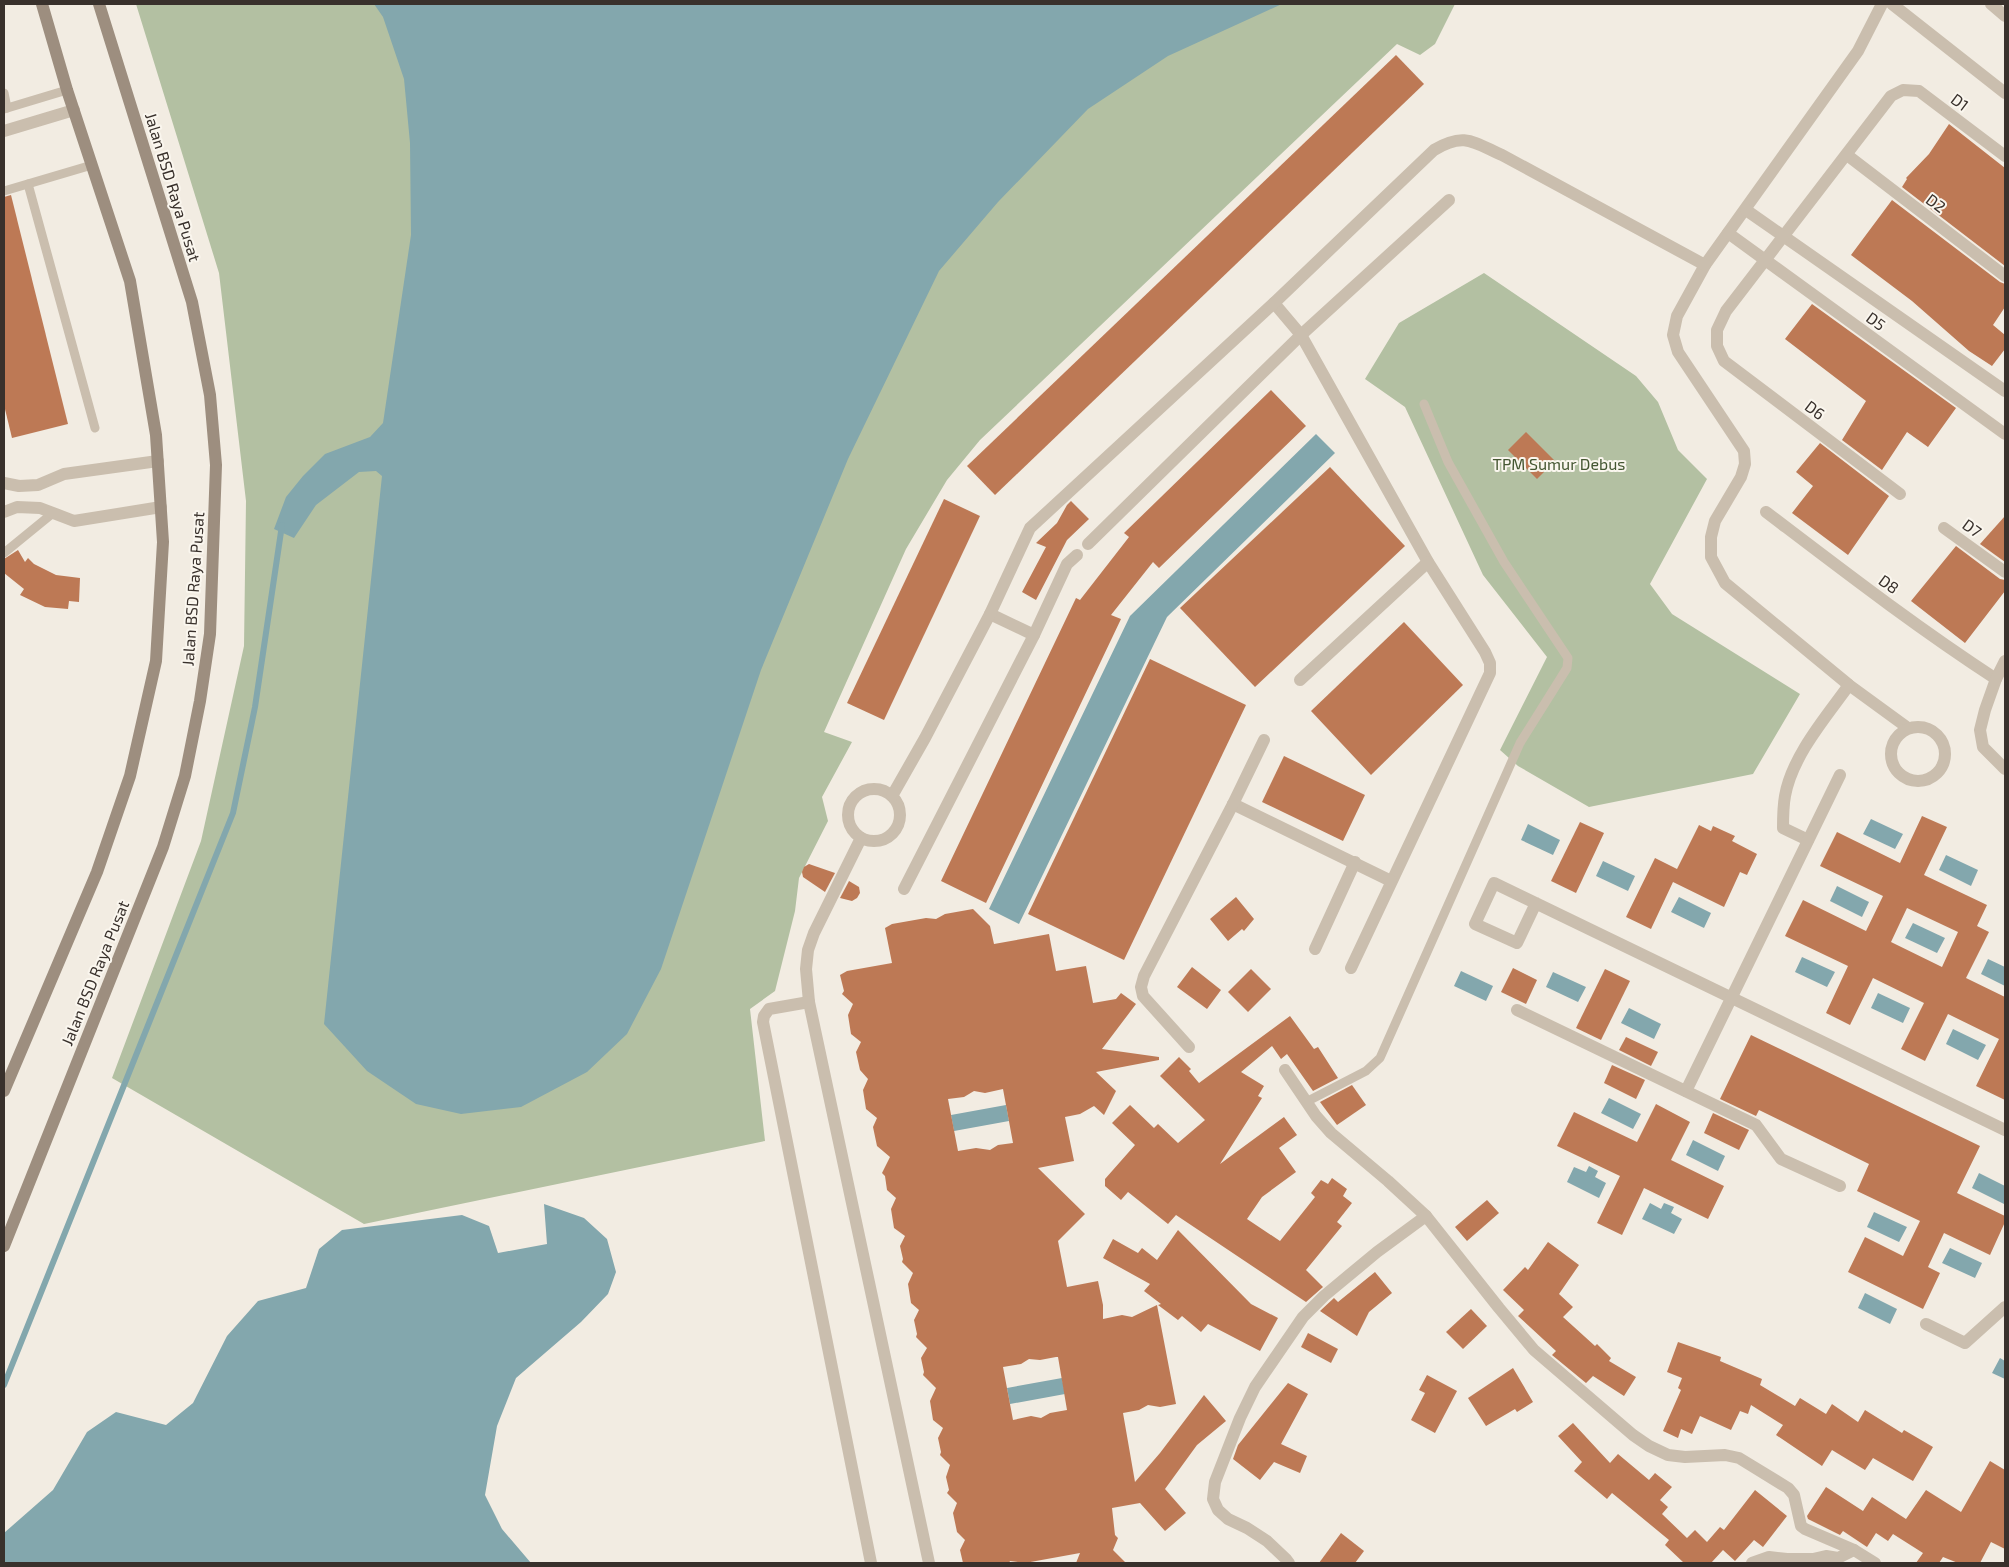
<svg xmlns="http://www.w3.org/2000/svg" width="2009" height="1567" font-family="'Exo 2',sans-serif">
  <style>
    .green { fill: #b3c0a2 }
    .water { fill: #83a7ad }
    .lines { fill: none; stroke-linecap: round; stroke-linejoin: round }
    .stream { stroke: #83a7ad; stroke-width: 6 }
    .building { fill: #bd7955; fill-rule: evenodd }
    .lane { stroke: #cabeae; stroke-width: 9 }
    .street { stroke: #cabeae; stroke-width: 12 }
    .secondary { stroke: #9d8e7f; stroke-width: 12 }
    .labels { text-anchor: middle; stroke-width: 4; stroke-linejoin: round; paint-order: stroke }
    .street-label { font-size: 16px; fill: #39312c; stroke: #faf6ee }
    .park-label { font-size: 16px; fill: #445631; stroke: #faf6ee }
  </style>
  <rect width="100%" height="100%" fill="#f2ece2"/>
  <g class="green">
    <path d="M136,4H1455L1435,44L1420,55L1397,44L980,440L947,480L906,549L824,732L852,742L822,797L828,821L799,878L795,911L775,991L750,1009L765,1141L364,1224L112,1078L201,841L244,646L246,501L219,273Z"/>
    <path d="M1484,273L1636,376L1658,402L1678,450L1707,479L1650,584L1672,614L1800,694L1753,774L1589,807L1518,766L1500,750L1547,657L1483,575L1405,407L1365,379L1399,323Z"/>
  </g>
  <g class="water">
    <path d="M374,4H1282L1168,56L1088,109L998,202L939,271L848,459L761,670L661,969L627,1034L587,1072L521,1107L461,1114L416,1104L367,1071L324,1024L382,476L376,471L359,472L316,505L294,538L274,529L286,497L303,476L325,454L370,437L383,423L411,235L410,143L404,79L383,17Z"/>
    <path d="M1316,434L1335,453L1167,617L1019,924L989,909L1130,616Z"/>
    <path d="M1871,819L1903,834L1895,849L1863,834Z"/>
    <path d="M1528,824L1560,840L1553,855L1521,840Z"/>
    <path d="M1946,855L1978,870L1971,886L1939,870Z"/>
    <path d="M1603,861L1635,876L1628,891L1596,876Z"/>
    <path d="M1837,886L1869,902L1862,917L1830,901Z"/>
    <path d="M1679,897L1711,913L1704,928L1671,912Z"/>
    <path d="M1913,923L1945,938L1937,953L1905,938Z"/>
    <path d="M1802,957L1835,972L1827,987L1795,972Z"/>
    <path d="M1988,959L2005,967V986L1981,974Z"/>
    <path d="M1461,971L1493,986L1486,1001L1454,986Z"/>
    <path d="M1553,972L1586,987L1578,1002L1546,987Z"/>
    <path d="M1878,993L1910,1008L1903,1023L1871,1008Z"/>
    <path d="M1629,1008L1661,1024L1654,1039L1621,1023Z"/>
    <path d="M1953,1029L1986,1045L1978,1060L1946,1044Z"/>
    <path d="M1609,1098L1641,1114L1633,1129L1601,1113Z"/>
    <path d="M1006,1105L1009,1121L954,1131L951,1115Z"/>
    <path d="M1693,1140L1725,1156L1718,1171L1686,1155Z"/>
    <path d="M1589,1166L1598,1171L1595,1177L1606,1183L1599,1198L1567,1182L1574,1167L1586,1172Z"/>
    <path d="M1979,1173L2005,1186L2004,1204L1972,1188Z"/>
    <path d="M1650,1203L1661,1209L1664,1203L1674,1207L1671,1213L1682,1219L1674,1234L1642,1219Z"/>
    <path d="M544,1204L584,1218L607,1239L616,1272L608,1294L581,1322L516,1378L497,1426L485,1495L502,1529L531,1563H4V1533L53,1490L87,1432L116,1412L166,1425L193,1403L227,1336L258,1301L306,1288L319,1249L342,1230L462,1215L489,1226L498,1253L547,1244Z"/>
    <path d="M1874,1212L1907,1227L1899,1242L1867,1227Z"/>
    <path d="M1950,1248L1982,1263L1975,1278L1942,1263Z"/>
    <path d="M1865,1293L1897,1309L1890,1324L1858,1308Z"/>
    <path d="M2000,1358L2005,1361V1379L1992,1373Z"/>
    <path d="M1062,1378L1065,1394L1010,1404L1007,1388Z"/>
  </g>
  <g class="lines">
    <path class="stream" d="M4,1385L233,813L255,707L282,525"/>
  </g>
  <g class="building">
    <path d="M1396,55L1424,84L995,495L967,466Z"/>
    <path d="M1949,124L2005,168V266L1902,187L1907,179L1906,178L1929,154Z"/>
    <path d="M11,195L68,424L12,438L4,405V197Z"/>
    <path d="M1892,200L2000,282L2005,284V307L1993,325L2005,335V349L1992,366L1969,351L1912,301L1851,255Z"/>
    <path d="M1812,304L1956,408L1928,447L1907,432L1882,470L1842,440L1866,401L1785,339Z"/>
    <path d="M1271,390L1306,426L1159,568L1153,562L1111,615L1121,619L986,903L941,881L1076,598L1080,600L1129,537L1124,533Z"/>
    <path d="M1526,432L1555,461L1537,479L1508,450Z"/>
    <path d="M1820,443L1889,496L1848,555L1792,513L1813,486L1796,472Z"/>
    <path d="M1330,467L1405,546L1255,687L1180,608Z"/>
    <path d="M944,499L980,516L884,720L847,703Z"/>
    <path d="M1071,501L1089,519L1067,540L1036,600L1022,592L1046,547L1036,543L1057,523L1067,505Z"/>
    <path d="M2005,516V562L1980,544Z"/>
    <path d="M1956,546L2000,579L2005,580V591L1965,643L1911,601Z"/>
    <path d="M18,550L25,562L28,558L34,564L56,575L80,578L79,602L69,601L68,609L45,607L20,595L24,589L4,573V559Z"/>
    <path d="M1404,622L1463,685L1371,775L1311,711Z"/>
    <path d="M1150,659L1246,705L1124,960L1028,914Z"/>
    <path d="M1284,756L1365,795L1343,841L1262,802Z"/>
    <path d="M1922,816L1947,827L1924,875L1987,905L1977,926L1989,932L1966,978L2005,997V1100L1976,1086L1999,1039L1948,1014L1925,1061L1901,1049L1924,1003L1873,978L1850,1025L1826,1013L1848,966L1785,936L1803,900L1866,931L1883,896L1820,866L1837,832L1900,863ZM1907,908L1958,932L1942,967L1891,942Z"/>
    <path d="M1580,822L1604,833L1576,893L1551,881Z"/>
    <path d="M1699,825L1711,831L1713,826L1735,836L1732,841L1757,854L1747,875L1740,872L1724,907L1673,882L1651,929L1626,917L1655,858L1677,869Z"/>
    <path d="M809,864L835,873L825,892L803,877L802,872L804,867Z"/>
    <path d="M849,881L859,887L860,893L857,898L852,901L840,898Z"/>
    <path d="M1236,897L1254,919L1244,931L1242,929L1228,941L1210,919Z"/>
    <path d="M973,909L990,926L994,944L1049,934L1056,971L1086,966L1093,1003L1116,999L1121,993L1136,1004L1102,1049L1159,1057V1060L1096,1072L1116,1091L1104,1115L1094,1106L1080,1114L1065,1117L1074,1161L1038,1168L1085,1214L1058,1241L1067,1287L1098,1281L1103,1305V1319L1122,1315L1132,1317L1157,1305L1176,1404L1160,1407L1148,1405L1139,1410L1123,1413L1135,1482L1160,1453L1204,1395L1226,1421L1197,1445L1165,1489L1186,1513L1165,1531L1140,1503L1112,1508L1115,1535L1118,1538L1113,1550L1126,1563H1076L1080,1553L1025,1563L1010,1561L1009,1563H963L960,1550L965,1540L957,1532L953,1513L957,1503L947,1493L949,1490L946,1477L950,1465L940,1455L941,1452L938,1438L943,1428L933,1420L930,1401L936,1388L923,1375L924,1372L921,1358L927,1348L916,1337L917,1334L914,1320L919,1310L911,1303L908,1284L913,1273L902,1262L903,1259L900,1246L905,1236L894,1228L891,1209L896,1198L887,1190L885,1176L882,1173L890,1157L877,1146L873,1127L877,1118L866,1109L863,1090L868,1079L860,1070L856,1052L861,1042L851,1034L848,1015L853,1004L842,994L844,991L840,975L847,971L892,963L885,928L892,924L926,918L936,919L945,914ZM1003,1089L1013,1143L998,1145L990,1150L976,1148L958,1151L948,1099L964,1097L974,1091L985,1093ZM1056,1357H1058L1067,1410L1050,1413L1041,1418L1031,1416L1013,1420L1003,1367L1021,1364L1029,1359L1040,1360Z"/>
    <path d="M1192,967L1221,990L1207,1009L1177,987Z"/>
    <path d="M1513,968L1537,980L1526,1004L1501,992Z"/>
    <path d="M1251,969L1271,989L1248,1012L1228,992Z"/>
    <path d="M1605,969L1630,981L1601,1040L1576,1028Z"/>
    <path d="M1290,1016L1314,1049L1318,1047L1338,1078L1313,1091L1287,1054L1281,1059L1272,1046L1241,1072L1264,1086L1258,1096L1262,1098L1220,1164L1284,1117L1297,1135L1279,1148L1296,1172L1262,1197L1247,1219L1280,1241L1315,1197L1311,1193L1321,1180L1328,1184L1332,1178L1347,1189L1343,1196L1352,1203L1337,1222L1342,1226L1306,1270L1323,1287L1306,1302L1176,1215L1168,1224L1128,1192L1121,1200L1105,1186V1179L1135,1145L1112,1123L1130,1105L1154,1128L1158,1124L1178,1143L1205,1120L1160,1076L1179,1057L1191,1069L1189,1071L1199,1083Z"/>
    <path d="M1751,1035L1980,1146L1957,1193L2005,1216V1222L1990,1255L1944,1233L1928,1267L1940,1273L1923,1309L1848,1272L1865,1237L1903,1256L1920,1221L1857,1191L1869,1164L1759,1110L1756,1116L1720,1099Z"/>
    <path d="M1626,1037L1658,1052L1651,1066L1619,1050Z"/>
    <path d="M1612,1065L1645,1080L1636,1099L1604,1083Z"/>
    <path d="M1352,1085L1366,1105L1337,1125L1320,1102Z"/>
    <path d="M1656,1104L1690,1122L1671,1160L1724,1186L1708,1219L1644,1188L1622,1235L1597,1223L1620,1176L1557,1146L1574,1112L1637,1142Z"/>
    <path d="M1713,1113L1749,1130L1739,1150L1704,1133Z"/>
    <path d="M1487,1200L1499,1213L1467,1241L1455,1227Z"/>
    <path d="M1178,1230L1251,1304L1278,1318L1260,1351L1208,1324L1201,1332L1182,1316L1178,1320L1158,1305L1161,1304L1144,1291L1150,1284L1103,1258L1113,1239L1138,1253L1142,1248L1157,1260Z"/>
    <path d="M1548,1242L1579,1265L1559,1294L1573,1307L1563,1317L1595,1346L1597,1344L1611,1358L1609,1361L1636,1377L1624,1396L1593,1376L1586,1383L1552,1355L1556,1351L1518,1316L1524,1310L1503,1290L1525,1267L1528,1270Z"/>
    <path d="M1375,1272L1392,1293L1369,1312L1357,1336L1320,1311L1334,1298L1338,1302Z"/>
    <path d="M1471,1309L1487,1326L1463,1349L1446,1332Z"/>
    <path d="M1308,1333L1338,1349L1331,1363L1301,1347Z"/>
    <path d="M1678,1342L1721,1357L1720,1361L1762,1379L1760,1385L1795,1406L1800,1398L1826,1414L1832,1404L1858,1422L1865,1410L1902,1433L1904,1430L1933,1447L1913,1481L1873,1458L1865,1470L1832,1450L1822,1466L1776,1435L1783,1425L1751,1405L1748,1414L1740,1411L1731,1430L1700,1416L1692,1434L1681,1429L1678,1438L1663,1431L1681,1390L1678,1388L1682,1378L1667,1372Z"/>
    <path d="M1513,1368L1533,1402L1517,1412L1515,1409L1486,1426L1468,1398Z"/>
    <path d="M1427,1375L1457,1391L1435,1433L1411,1420L1425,1393L1419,1390Z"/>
    <path d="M1288,1383L1308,1394L1281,1444L1307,1456L1300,1473L1274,1462L1260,1480L1233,1459L1238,1445Z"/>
    <path d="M1573,1423L1610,1463L1618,1454L1649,1480L1655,1473L1672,1487L1660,1500L1668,1507L1662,1514L1687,1538L1695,1530L1707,1542L1720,1527L1724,1530L1755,1490L1787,1516L1763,1547L1754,1540L1735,1561L1723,1550L1711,1563H1684L1665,1545L1669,1540L1612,1493L1607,1499L1574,1471L1582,1462L1558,1436Z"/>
    <path d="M1990,1461L2005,1470V1549L1991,1542L1980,1563H1958L1943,1557L1939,1563H1916L1923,1553L1893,1534L1888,1541L1876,1533L1867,1547L1843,1531L1840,1535L1808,1519L1807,1516L1826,1487L1863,1511L1872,1497L1906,1519L1926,1490L1961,1512Z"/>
    <path d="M1341,1533L1364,1551L1355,1563H1319Z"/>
  </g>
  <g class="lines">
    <g class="lane">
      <path d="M4,93L7,108"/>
      <path d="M4,109L67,90"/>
      <path d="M28,184L95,428"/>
      <path d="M4,191L92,165"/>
      <path d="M4,553L53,513"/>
      <path d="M1306,1102L1366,1071L1380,1058L1520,743L1567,668L1568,658L1504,562L1448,462L1424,404"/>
    </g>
    <g class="street">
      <path d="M1882,4L1858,51L1705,265L1677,316L1673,335L1678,352L1744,451L1745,464L1741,477L1715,521L1711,537V557L1725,583L1849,685L1908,728"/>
      <path d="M1892,4L2005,93"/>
      <path d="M1991,4L2005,16"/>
      <path d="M4,131L74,110"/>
      <path d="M1847,155L2005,276"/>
      <path d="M1746,210L2005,391"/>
      <path d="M1728,233L2005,434"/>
      <path d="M1274,303L1301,335L1428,562L1485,652L1490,663V673L1351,968"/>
      <path d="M4,483L19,486L38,485L64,474L158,461"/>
      <path d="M1900,494L1724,361L1717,346V330L1726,311L1891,96L1903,90L1919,91L2005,156"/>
      <path d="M4,512L17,507L40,508L74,521L161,507"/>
      <path d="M1766,512C1841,569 1916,627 1996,679"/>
      <path d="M1944,528L2005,572"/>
      <path d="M1088,544L1301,335L1449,200"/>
      <path d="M990,614L1034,635"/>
      <path d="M2005,661L1996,679L1985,710L1980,730L1983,747L2005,769"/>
      <path d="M1300,680L1428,562"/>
      <circle cx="1918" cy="754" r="27"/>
      <circle cx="874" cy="815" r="26"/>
      <path d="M892,796L925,738L990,614L1030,528L1274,303L1434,150C1464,132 1473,142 1502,155L1705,265"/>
      <path d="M1233,804L1391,881"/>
      <path d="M1808,840L1783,828C1783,817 1783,807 1785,796C1792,756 1826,717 1849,685"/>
      <path d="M904,889L1034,635L1067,564L1077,555"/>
      <path d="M1536,903L1517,943L1475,924L1494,883L2005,1130"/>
      <path d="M1315,949L1355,862"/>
      <path d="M809,1002L806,969L808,950L814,933L861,838"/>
      <path d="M1517,1010L1756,1125L1781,1159L1840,1186"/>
      <path d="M1189,1047L1143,996L1141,987L1144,976L1233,804L1264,740"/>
      <path d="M1285,1070L1316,1116L1331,1133L1388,1181L1426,1216L1499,1308L1534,1350L1633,1435L1649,1446L1668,1455L1685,1457L1725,1455L1739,1458L1788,1488L1794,1495L1801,1526L1805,1529L1854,1550L1875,1563"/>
      <path d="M1686,1091L1840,775"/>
      <path d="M1926,1324L1965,1343L2005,1307"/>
      <path d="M871,1563L763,1022L764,1016L769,1009L809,1002L929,1563"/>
      <path d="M1289,1563L1286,1559L1267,1541L1247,1528L1228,1519L1218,1510L1213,1499L1215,1482L1240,1418L1255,1387L1303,1317L1324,1296L1377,1252L1426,1216"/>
      <path d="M1752,1563L1769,1557L1787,1559H1813L1826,1556L1838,1558L1854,1550"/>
    </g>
    <g class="secondary">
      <path d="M4,1091L97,872L130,776L156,661L163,542L156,435L130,281L67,90L42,4"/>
      <path d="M4,1246L163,847L185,776L200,701L210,634L216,465L210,395L192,302L99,4"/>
    </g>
  </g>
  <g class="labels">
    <g class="street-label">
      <text transform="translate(1960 102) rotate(37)" y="6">D1</text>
      <text transform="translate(173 187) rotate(73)" y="6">Jalan BSD Raya Pusat</text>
      <text transform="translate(1936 203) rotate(37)" y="6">D2</text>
      <text transform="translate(1876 321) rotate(36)" y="6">D5</text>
      <text transform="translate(1815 410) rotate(37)" y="6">D6</text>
      <text transform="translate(1972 528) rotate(36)" y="6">D7</text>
      <text transform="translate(1889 584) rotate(36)" y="6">D8</text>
      <text transform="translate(193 589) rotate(-86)" y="6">Jalan BSD Raya Pusat</text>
      <text transform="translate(95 973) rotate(-68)" y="6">Jalan BSD Raya Pusat</text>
    </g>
    <g class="park-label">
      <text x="1559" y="470">TPM Sumur Debus</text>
    </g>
  </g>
  <rect width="2009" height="1567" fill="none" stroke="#39312c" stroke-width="10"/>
</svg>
